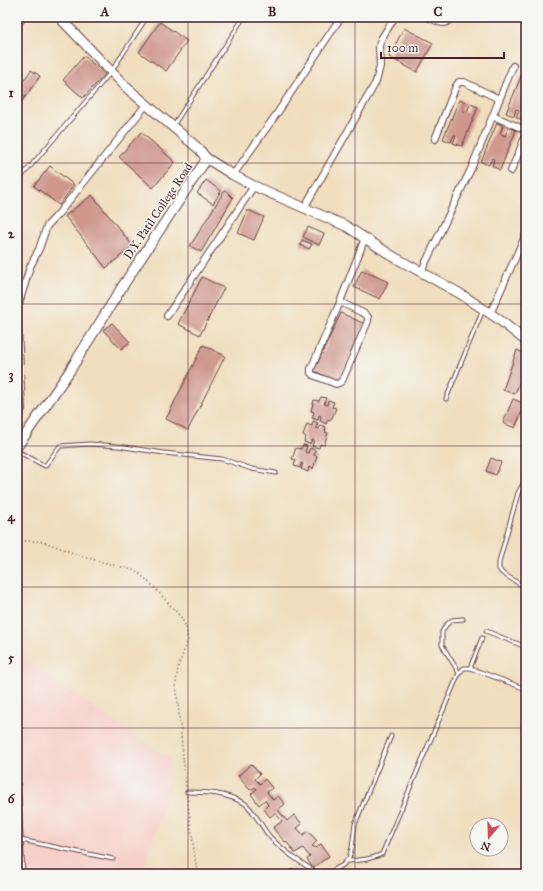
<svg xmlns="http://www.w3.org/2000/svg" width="543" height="891" font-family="'IM FELL Great Primer',serif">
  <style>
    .built { fill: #f7d0ca }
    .building { fill: #cf978d }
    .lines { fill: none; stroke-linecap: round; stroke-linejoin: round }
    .lane-casing { stroke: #633c41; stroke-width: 5 }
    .street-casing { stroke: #633c41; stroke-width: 8 }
    .secondary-casing { stroke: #633c41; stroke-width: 11 }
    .path { stroke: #633c41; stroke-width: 1.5; stroke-dasharray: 1 3; stroke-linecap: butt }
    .lane { stroke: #fff; stroke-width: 3 }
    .street { stroke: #fff; stroke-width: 6 }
    .secondary { stroke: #fff; stroke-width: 9 }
    .grid { fill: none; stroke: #4a1f2b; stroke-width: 1; stroke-opacity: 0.55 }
    .labels { text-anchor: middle; stroke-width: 3; stroke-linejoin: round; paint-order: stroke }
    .street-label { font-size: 12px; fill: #4a1f2b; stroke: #f6f6f2 }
    .neatline { fill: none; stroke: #4a1f2b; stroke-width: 1.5 }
    .grid-label { font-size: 13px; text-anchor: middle; font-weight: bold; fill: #4a1f2b }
  </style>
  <rect width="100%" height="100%" fill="#f6f6f2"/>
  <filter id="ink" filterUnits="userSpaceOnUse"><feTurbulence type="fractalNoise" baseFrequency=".025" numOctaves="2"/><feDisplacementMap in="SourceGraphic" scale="8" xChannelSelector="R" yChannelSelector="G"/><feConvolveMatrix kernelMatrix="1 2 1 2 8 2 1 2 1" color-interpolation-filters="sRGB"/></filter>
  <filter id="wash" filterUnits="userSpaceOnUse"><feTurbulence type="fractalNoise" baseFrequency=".012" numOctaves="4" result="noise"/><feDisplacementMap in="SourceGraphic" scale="16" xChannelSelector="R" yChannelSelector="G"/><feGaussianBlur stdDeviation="0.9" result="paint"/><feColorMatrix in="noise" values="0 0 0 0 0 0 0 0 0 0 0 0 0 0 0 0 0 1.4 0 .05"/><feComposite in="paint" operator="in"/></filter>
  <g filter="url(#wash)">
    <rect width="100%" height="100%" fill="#f0debe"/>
    <path class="built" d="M17,655L170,759V785L142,874H17Z"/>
    <g id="blocks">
      <g class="building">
        <path d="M160,22L187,41L166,71L139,52Z"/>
        <path d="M404,28L433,43L417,72L389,57Z"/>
        <path d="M84,56L105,74L83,98L63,80Z"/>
        <path d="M31,70L40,76L18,107L17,90Z"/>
        <path d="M522,74L526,76L524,84L526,85V117L525,121L516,117L519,110L516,109L514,116L506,113Z"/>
        <path d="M459,100L465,102L462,110L467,112L470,104L478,107L462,146L453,143L456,136L454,135L451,142L443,139Z"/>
        <path d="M497,123L503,126L500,133L505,136L509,127L516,130L500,170L492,166L494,159L492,158L489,165L481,162Z"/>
        <path d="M141,132L175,162L153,188L119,157Z"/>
        <path d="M50,166L74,185L59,205L34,186Z"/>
        <path d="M206,180L221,191L213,204L197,193Z"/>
        <path d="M225,190L233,198L201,252L190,246Z"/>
        <path d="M92,195L133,246L106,268L65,216Z"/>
        <path d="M248,210L264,217L254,240L238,233Z"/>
        <path d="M308,227L324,234L319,245L303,237Z"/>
        <path d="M302,240L312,244L309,249L300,245Z"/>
        <path d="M362,270L388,282L380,299L354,287Z"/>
        <path d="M202,277L224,288L200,335L178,324Z"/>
        <path d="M341,313L365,324L338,382L314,371Z"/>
        <path d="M112,323L130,342L121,349L103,330Z"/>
        <path d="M203,345L225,356L188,430L166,419Z"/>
        <path d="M517,350L526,354V365L515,394L503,390Z"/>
        <path d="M321,397L326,398L324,404L327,405L328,400L334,402L332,407L336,408L331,420L328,419L326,424L320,421L321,416L319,415L318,420L312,418L314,412L311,411L314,400L319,401Z"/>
        <path d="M513,399L525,404L515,428L503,423Z"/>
        <path d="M313,421L318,423L316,428L319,429L320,425L326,427L325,432L328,433L324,445L320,444L319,448L312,446L314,440H312L310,444L304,442L306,437L303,435L307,424L312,426Z"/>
        <path d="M303,445L307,446L305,452L308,453L310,448L315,450L314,455L317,456L313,469L309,467L308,472L301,469L303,464L301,463L300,468L294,466L296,460L292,459L296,448L301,449Z"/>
        <path d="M491,458L501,462L496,475L486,471Z"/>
        <path d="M251,764L260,774L255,779L260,784L265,779L272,788L267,792L273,800L278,796L285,804L278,810L287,821L294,815L302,824L297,828L303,835L308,831L317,841L312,846L316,848L321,844L329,856L313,868L307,859L310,857L303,848L295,853L286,841L285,842L273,828L282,821L275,813L270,817L264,809L268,805L265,800L259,805L251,794L257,789L255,787L250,790L238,776Z"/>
        <path d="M292,868L301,874H288Z"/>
      </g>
    </g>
  </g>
  <g filter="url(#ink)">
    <use href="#blocks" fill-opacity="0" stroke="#633c41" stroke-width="1"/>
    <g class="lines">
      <defs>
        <g id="lane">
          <path d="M17,28L25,17"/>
          <path d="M173,126L244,17"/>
          <path d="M17,182L111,72L147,17"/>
          <path d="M446,399L483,310"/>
          <path d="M17,451L45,466L60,446L89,444L118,446L164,453L222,459L252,469L276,473"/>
          <path d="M526,479L518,493L499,562V569L502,573L526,588"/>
          <path d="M486,631L526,647"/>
          <path d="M470,668L482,638"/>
          <path d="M459,673L442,645V632L446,625L452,620L463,619"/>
          <path d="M17,764L23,874"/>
          <path d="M187,792C206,792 226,793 244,803C252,807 263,829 270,837C284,852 300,862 317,873L332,871L343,865L349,858L352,848L355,824L391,736"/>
          <path d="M21,840L113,859"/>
          <path d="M347,861C359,860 370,860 382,854L459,673L464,668H470L526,689"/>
        </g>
        <g id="street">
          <path d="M428,17C437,21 446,28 451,17"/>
          <path d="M493,116L526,130"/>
          <path d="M435,139L456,86L459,82H464L499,99"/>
          <path d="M511,171L526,135"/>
          <path d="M233,175L278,112L341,17"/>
          <path d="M304,208L376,82L380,66L379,46L381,39L395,17"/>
          <path d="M421,272L471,169L513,66"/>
          <path d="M340,302L365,314L368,317V321L342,381L339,383L336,384L313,375L311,373V369L340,302L365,238"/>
          <path d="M490,314L526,234"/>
          <path d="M167,316L254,186"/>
          <path d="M22,409L17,310L30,267L39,249L47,226L59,213L146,105"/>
        </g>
        <g id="secondary">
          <path d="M206,158L233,175L254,186L346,226L394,257L459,293L497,318L526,341"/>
          <path d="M17,447L69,372L124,284L204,163L206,158L199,149L127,88L59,17"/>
        </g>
      </defs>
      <use href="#lane" class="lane-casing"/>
      <use href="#street" class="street-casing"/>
      <use href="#secondary" class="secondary-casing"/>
      <g class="path">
        <path d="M17,541H37L47,543L84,557L136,571L150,583L181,617L186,627L188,640L178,667L176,683L186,787"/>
        <path d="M187,796L197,874"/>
      </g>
      <use href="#lane" class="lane"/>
      <use href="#street" class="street"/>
      <use href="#secondary" class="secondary"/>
    </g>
  </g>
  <path class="grid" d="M188,17V874M355,17V874M17,163H526M17,304H526M17,446H526M17,587H526M17,728H526"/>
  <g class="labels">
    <g class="street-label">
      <text transform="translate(158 211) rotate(-56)" y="4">D.Y. Patil College Road</text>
    </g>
  </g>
  <rect width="543" height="891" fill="none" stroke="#f6f6f2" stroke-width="44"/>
  <g transform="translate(489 837) rotate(199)"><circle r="19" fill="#f6f6f2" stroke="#b1a0a2"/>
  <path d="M0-3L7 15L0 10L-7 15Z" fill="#d1495b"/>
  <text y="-6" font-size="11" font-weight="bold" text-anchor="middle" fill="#4a1f2b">N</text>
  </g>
  <path d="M381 52v6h123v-6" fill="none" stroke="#4a1f2b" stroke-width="2"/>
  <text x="387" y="52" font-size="12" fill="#4a1f2b" stroke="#f6f6f2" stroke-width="3" paint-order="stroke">100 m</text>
  <rect x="22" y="22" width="499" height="847" class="neatline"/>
  <g class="grid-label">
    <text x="105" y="16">A</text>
    <text x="272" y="16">B</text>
    <text x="438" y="16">C</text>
    <text x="11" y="97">1</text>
    <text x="11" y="238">2</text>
    <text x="11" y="379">3</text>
    <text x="11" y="521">4</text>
    <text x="11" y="662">5</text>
    <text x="11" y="803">6</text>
  </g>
</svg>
